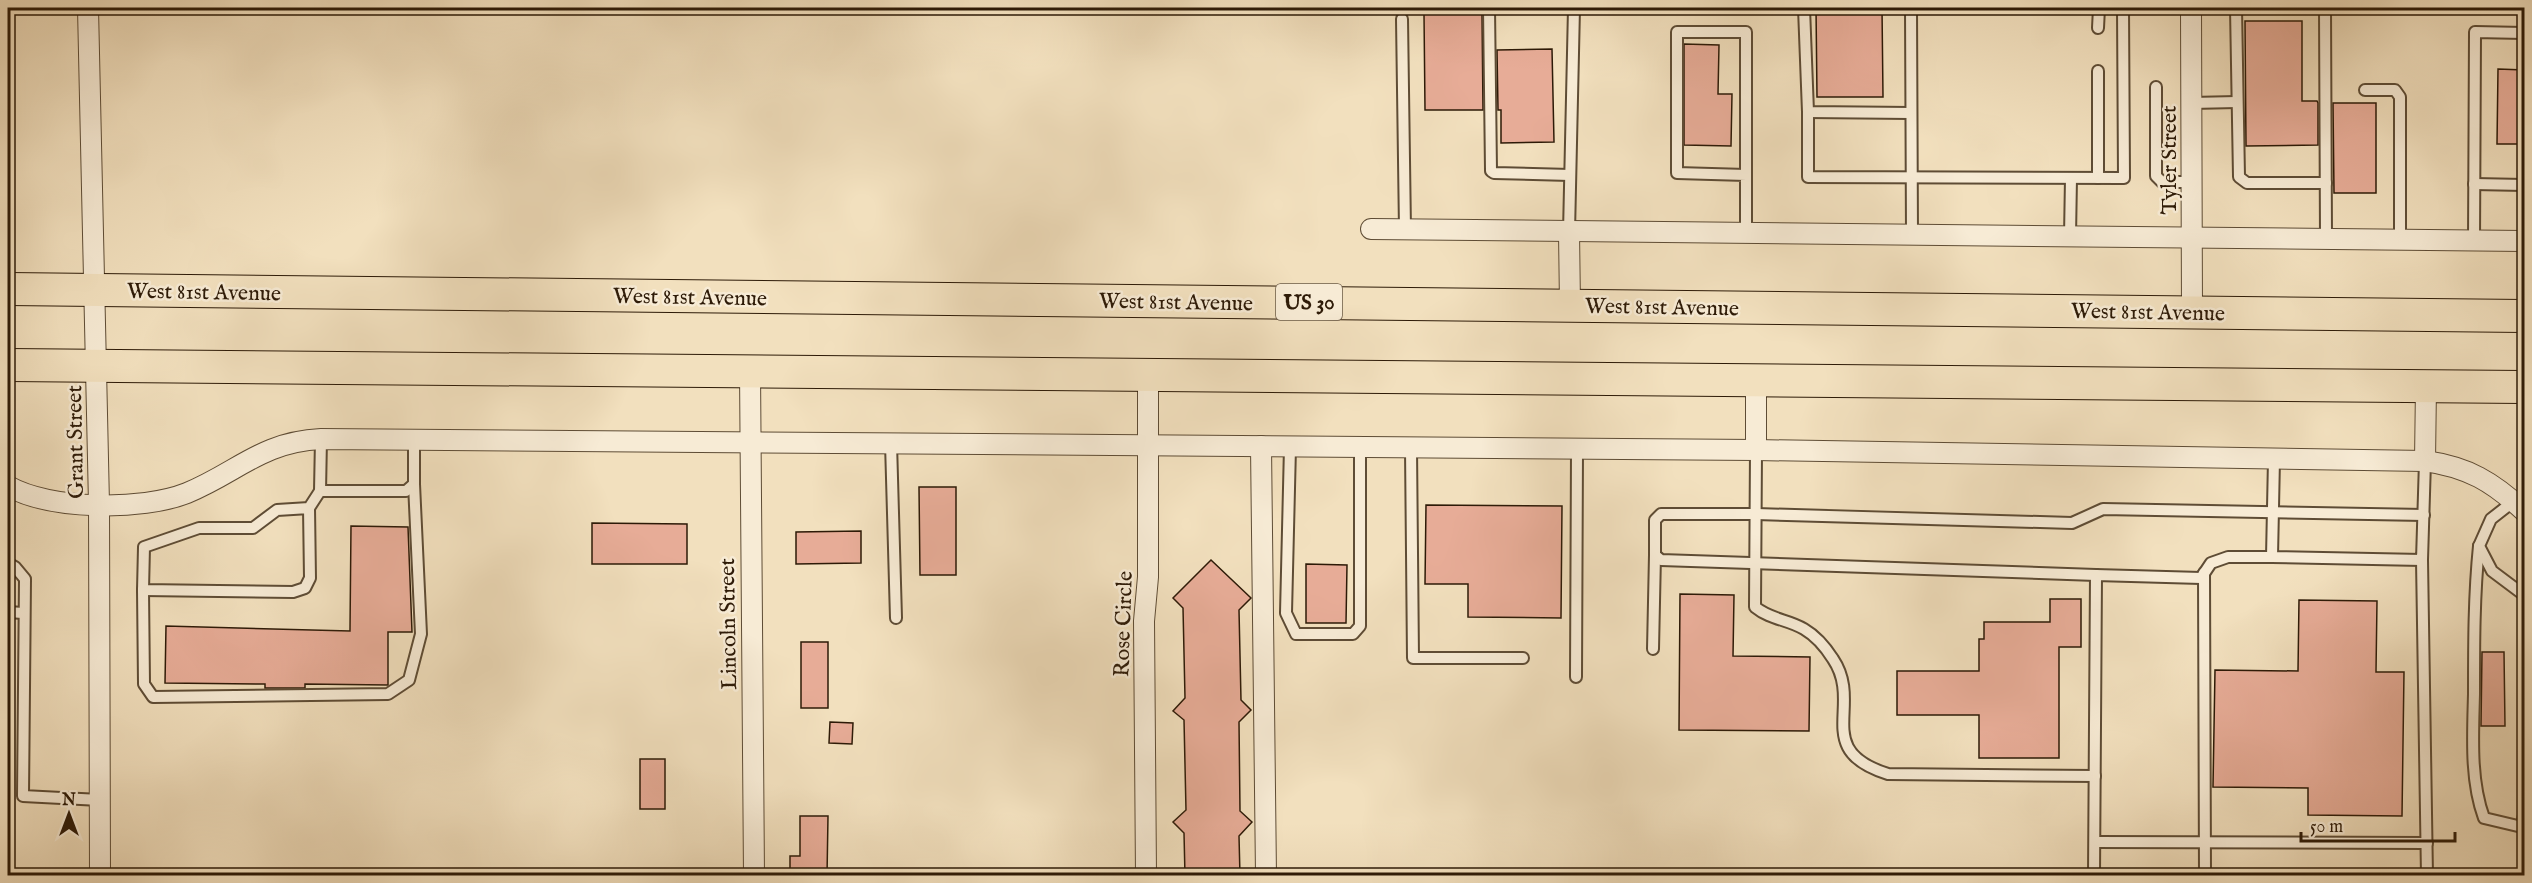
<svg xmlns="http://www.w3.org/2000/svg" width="2532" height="883" font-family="'IM FELL English',serif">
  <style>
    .building { fill: #e7ac97; stroke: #2d1a07; stroke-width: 1.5 }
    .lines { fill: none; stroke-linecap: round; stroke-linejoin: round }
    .service-casing { stroke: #5e4c35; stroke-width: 14 }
    .minor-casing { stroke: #5e4c35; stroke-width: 22 }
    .primary-casing { stroke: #2d1a07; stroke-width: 34 }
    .service { stroke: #f7ebd5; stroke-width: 10 }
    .minor { stroke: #f7ebd5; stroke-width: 20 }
    .primary { stroke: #f2e0be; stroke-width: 32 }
    .labels { text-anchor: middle; stroke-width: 5; stroke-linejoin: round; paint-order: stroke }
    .shield { fill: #f7ebd5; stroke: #6a5945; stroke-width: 1.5 }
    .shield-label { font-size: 21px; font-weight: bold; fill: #2d1a07 }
    .street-label { font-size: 22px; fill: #2d1a07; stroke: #f7ebd5 }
  </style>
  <rect width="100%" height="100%" fill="#f2e0be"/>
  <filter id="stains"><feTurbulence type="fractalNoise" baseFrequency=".00333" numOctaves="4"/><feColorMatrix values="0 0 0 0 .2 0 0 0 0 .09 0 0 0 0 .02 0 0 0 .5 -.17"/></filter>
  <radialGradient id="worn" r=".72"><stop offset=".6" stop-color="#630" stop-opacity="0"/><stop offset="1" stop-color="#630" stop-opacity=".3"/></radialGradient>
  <g class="building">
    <path d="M1816,8H1882L1883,97H1817Z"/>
    <path d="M1424,14H1482L1483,110H1425Z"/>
    <path d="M2245,21H2302V101H2317L2318,103V145L2246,146Z"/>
    <path d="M1684,44L1719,45L1718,94H1732L1731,146L1684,145Z"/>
    <path d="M1552,49L1554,142L1501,143V110H1498L1497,50Z"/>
    <path d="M2498,69L2524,70V144H2497Z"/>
    <path d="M2333,103H2376V193H2334Z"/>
    <path d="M919,487H956V575H920Z"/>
    <path d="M1426,505L1562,506L1561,618L1468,617V584H1425Z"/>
    <path d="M592,523L687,524V564H592Z"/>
    <path d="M351,526L408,527L412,632H388V685L305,684V688H265V684L165,683L166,626L350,631Z"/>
    <path d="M861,531V563L796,564V532Z"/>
    <path d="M1211,560L1251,598L1239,610L1241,700L1251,710L1239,722L1240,811L1252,822L1239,836L1240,876H1185L1184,833L1173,822L1186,810L1184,720L1173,711L1185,698L1183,608L1173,598Z"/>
    <path d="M1306,564L1347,565L1346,623H1306Z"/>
    <path d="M1680,594L1734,595L1733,656L1810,657L1809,731L1679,730Z"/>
    <path d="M2050,599H2081V647H2059V758H1979V715H1897V671H1979V639H1984V622H2050Z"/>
    <path d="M2299,600L2377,601L2376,672H2404L2402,816L2308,815V788L2213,787L2215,670L2298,671Z"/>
    <rect x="801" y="642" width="27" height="66"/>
    <path d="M2482,652H2504L2505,726H2481Z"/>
    <path d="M830,722L853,723L852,744L829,743Z"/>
    <rect x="640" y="759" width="25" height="50"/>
    <path d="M800,816H828L827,876H790V856H800Z"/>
  </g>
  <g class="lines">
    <defs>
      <g id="service">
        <path d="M1489,8L1491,171L1494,173L1570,175"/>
        <path d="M1804,8L1808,112L1911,113"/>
        <path d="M1911,8L1912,235"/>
        <path d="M2236,8L2239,177L2247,183H2326"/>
        <path d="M2325,8L2326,239"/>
        <path d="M1402,19L1405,230"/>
        <path d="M2098,28L2099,8"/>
        <path d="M2156,87V176L2162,182H2192"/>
        <path d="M2365,90H2395L2400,97V240"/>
        <path d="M2191,103L2237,102"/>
        <path d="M1808,112V177L2124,178L2123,8"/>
        <path d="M1746,175L1677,173V32H1746V233"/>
        <path d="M2098,178V71"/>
        <path d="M2474,184L2524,185"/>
        <path d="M1569,232L1574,8"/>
        <path d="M2070,236L2071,178"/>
        <path d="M2474,241L2475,32L2524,33"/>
        <path d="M891,443L896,618"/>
        <path d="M1290,447L1286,613L1296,634H1353L1360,626V447"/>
        <path d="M1411,448L1413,658H1523"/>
        <path d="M1756,450L1755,607C1771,620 1787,619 1804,629C1816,636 1826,648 1833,659C1864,705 1811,750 1888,774L2095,776"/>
        <path d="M2274,459L2272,557L2422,560L2425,461"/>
        <path d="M320,491H406L414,484V440"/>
        <path d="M2514,501L2491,519L2479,546L2492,571L2524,595"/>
        <path d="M309,508L277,510L253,528H199L144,547L143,590L293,592L305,588L310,578L309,508L320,491L321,439"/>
        <path d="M2479,546C2474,595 2474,644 2474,694C2473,735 2470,780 2484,818L2522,827"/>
        <path d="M2422,560L2427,876"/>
        <path d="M8,563L15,567L25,579L23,796L100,800"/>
        <path d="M2204,573L2205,876"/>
        <path d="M2096,575L1661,560L1655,555V520L1661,514H1756L2072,523L2103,509L2424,515"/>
        <path d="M143,590L144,684L153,697L388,694L409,680L421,634L414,484"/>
        <path d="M8,612L23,613"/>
        <path d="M1653,649L1655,555"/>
        <path d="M1576,677L1577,450"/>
        <path d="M2524,815L2522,827H2524"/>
        <path d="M2095,842L2427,843"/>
        <path d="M2094,876L2096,575L2201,578L2211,563L2228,557H2272"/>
      </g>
      <g id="minor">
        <path d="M88,8L99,504L100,876"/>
        <path d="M2191,8L2192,312"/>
        <path d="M1371,229L2524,241"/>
        <path d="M1569,232L1570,305"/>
        <path d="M750,371L754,876"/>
        <path d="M1261,446L1266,876"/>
        <path d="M1756,450V380"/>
        <path d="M2425,461L2426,386"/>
        <path d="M8,486C50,510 142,511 187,493C238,472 261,442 321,439L1756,450L2425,461C2468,467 2493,482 2524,511"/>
        <path d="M1146,876L1144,621L1148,577V375"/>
      </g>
      <g id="primary">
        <path d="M8,289L2524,316"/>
        <path d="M8,365L2524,387"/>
      </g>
    </defs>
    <use href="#service" class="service-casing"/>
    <use href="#minor" class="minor-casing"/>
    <use href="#primary" class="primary-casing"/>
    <use href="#service" class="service"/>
    <use href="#minor" class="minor"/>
    <use href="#primary" class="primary"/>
  </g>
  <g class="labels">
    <rect class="shield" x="1276" y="284" width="66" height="36" rx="4.5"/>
    <g class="shield-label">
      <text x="1309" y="309">US 30</text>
    </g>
    <g class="street-label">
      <text transform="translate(2168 160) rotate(-90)" y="8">Tyler Street</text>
      <text transform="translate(204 291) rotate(1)" y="8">West 81st Avenue</text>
      <text transform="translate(690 296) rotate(1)" y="8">West 81st Avenue</text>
      <text transform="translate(1176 301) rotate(1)" y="8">West 81st Avenue</text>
      <text transform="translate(1662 306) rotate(1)" y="8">West 81st Avenue</text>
      <text transform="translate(2148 311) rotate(1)" y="8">West 81st Avenue</text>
      <text transform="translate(74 442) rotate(-91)" y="8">Grant Street</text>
      <text transform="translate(727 624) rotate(-91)" y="8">Lincoln Street</text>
      <text transform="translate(1122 624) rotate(-88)" y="8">Rose Circle</text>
    </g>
  </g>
  <rect width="2532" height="883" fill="none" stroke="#f2e0be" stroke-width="30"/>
  <rect x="9" y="9" width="2514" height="865" fill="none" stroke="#2d1a07" stroke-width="3"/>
  <rect x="15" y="15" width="2502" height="853" fill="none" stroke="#2d1a07" stroke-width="1.5"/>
  <g transform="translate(69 814)" stroke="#f7ebd5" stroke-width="4.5" paint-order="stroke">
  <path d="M0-4.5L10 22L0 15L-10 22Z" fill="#2d1a07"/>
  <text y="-9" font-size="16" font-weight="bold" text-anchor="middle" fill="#2d1a07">N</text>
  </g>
  <path d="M2301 832v9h154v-9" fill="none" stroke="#2d1a07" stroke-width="3"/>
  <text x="2310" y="832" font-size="18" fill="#2d1a07" stroke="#f7ebd5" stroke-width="4.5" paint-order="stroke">50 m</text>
  <rect width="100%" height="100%" filter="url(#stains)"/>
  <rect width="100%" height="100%" fill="url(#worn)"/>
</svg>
